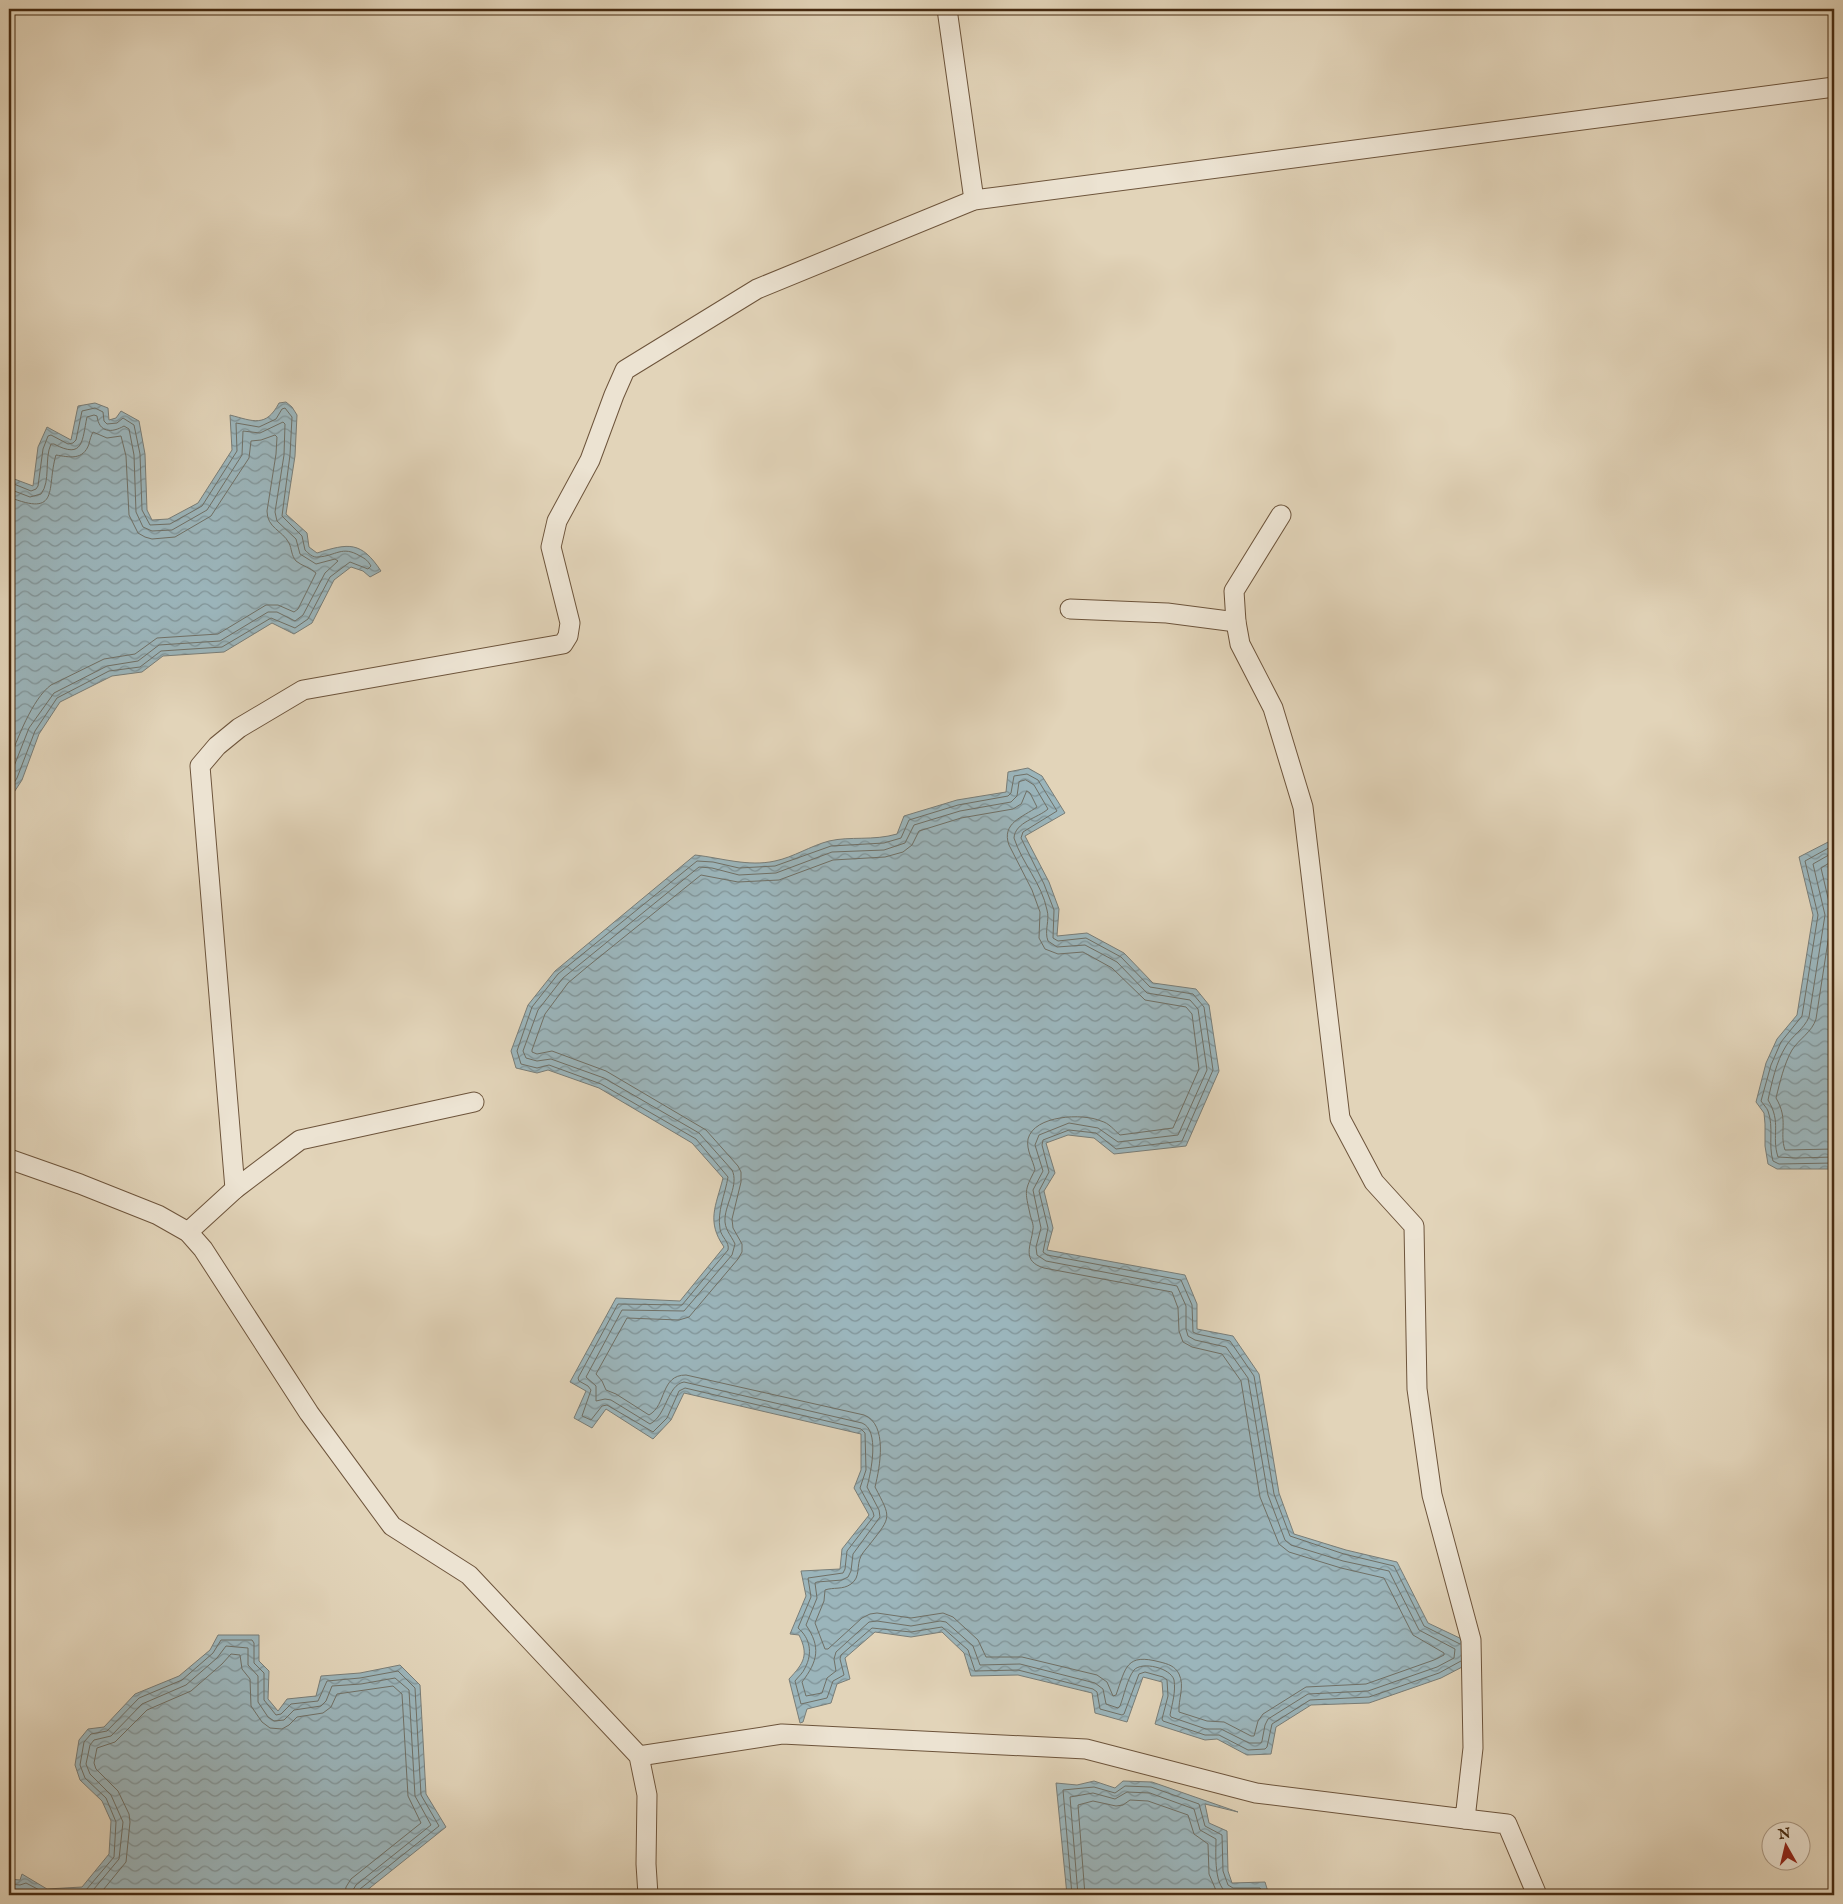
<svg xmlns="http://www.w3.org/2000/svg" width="1843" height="1904" font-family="'IM FELL English',serif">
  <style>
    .water { fill: url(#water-waves); stroke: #797d77 }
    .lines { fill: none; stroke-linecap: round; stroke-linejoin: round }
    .shore { stroke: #707066; stroke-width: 1 }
    .minor-casing { stroke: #6d543b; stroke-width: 21 }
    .minor { stroke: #ece3d2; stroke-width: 19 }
  </style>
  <defs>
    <pattern id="water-waves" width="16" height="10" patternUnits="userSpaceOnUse" patternTransform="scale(1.25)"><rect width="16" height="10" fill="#9bb5bb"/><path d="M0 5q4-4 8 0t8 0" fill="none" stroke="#809397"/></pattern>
  </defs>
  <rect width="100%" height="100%" fill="#e2d4b9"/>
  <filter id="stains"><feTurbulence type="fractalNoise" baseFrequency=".004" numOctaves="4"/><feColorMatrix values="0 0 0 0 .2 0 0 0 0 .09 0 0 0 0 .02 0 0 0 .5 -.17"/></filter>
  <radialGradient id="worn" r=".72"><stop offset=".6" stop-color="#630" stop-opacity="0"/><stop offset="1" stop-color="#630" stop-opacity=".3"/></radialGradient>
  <g class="water">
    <path d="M286,402L292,407L297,415L295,456L286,514L307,533L309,547L317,553C349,543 361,541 381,571L370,577L363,571L351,567L334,580L312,623L294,634L272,623L224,652L163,656L142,672L112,676L60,702L39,734L22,780L9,800V477L33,486L38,447L47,427L71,440L78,406L95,403L108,408L109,420L116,418L121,411L139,421L145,454L147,510L152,520L168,519L198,503L232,450L230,415C253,421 266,428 279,403Z"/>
    <path d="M1028,768L1042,776L1065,813L1025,836L1049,882L1059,909L1057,936L1087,933L1124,953L1153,983L1196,989L1209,1005L1219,1071L1186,1146L1114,1154L1094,1138L1068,1135L1046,1143L1055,1173L1044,1191L1053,1228L1047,1250L1185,1275L1197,1304V1329L1233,1336L1259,1374L1279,1493L1294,1534L1346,1550L1397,1562L1428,1623L1466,1641V1665L1441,1678L1369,1703L1311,1705L1276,1727L1271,1754L1247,1755L1217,1739L1205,1740L1155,1724L1163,1695L1162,1682L1143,1677L1127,1722L1095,1713L1092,1693L1018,1675L971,1676L964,1653L942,1632L911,1637L875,1632L845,1658L850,1679L837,1684L831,1703L807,1709L803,1722L800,1723L789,1679C804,1663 809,1655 799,1635L790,1634L806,1596L801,1571L840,1569L842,1549L869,1515L854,1488L861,1470V1434L684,1393L671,1420L653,1439L606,1409L592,1428L574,1418L586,1391L570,1382L616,1298L680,1301L724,1247C706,1221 716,1206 723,1178L692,1143L599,1088L548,1070L537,1073L516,1068L511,1051L528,1005L555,971L695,855C722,858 748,867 775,861C794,857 810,846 829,841C850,836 873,841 897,834L904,816L957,800L1006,792L1008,772Z"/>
    <path d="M1834,839V1169H1777L1768,1164L1765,1146V1124L1764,1113L1756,1102L1766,1063L1777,1039L1797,1015L1813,915L1799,857Z"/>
    <path d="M218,1635H259V1661L269,1671L268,1699L278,1711L287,1699L316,1696L321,1676L360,1673L400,1665L420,1685L426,1794L446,1827L361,1895H9V1879L20,1880L22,1874L47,1889L82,1887L109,1854L111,1821L102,1801L80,1780L75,1765L79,1740L88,1729L104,1727L135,1694L179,1676L210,1650Z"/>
    <path d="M1094,1781L1115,1788L1123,1781L1152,1782L1238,1812L1205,1804L1209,1823L1227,1831L1228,1871L1232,1883L1265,1882L1269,1895H1067L1056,1783L1077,1785Z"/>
  </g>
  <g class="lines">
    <g class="shore">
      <path d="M9,482L31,491L36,489L38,486L43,449L48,436L51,435L68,444L73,443L76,440L82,411L95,408L103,412L104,421L107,424L117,423L123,418L134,425L140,454L142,510L150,525L170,524L202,506L237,451L236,423L259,427L276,419L282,409L285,408L292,417L290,455L282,516L302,536L305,550C308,553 313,558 318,557C336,556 342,545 360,556C366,559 368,561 371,566L368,569L350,562L330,577L308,619L295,628L271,618L222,647L161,651L140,667L109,671L57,698L35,731L17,778L9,791"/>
      <path d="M9,489L30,497L41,494C51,481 44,459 51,444H54C84,460 82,440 87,417L94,415L97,416C99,433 112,433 124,426L129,429L134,455L136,512L143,527L152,531L172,530L207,510L242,455L243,431L260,433L283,422L285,424L284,455L275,512L277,521L296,539L300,554L316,564L335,559L338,561L325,573L303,615L295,621L277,612H268L220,641L159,645L138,661L107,666L54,693L29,728L9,779"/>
      <path d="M9,497C61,518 46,488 56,455C69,457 83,461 89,444C90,439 91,436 93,432L107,438L121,436L126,456L129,515L138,533L145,537L152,539L175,537L211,516L249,458L251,441L261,440L275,435L277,437L276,454L267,511C267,528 282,530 289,543C292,549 291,555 296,561C302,566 311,568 316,573L298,609L294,612L278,605H266L218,634L157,638L135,654L104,659L51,685C32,699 17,740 9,761"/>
      <path d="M1026,780L1034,785L1048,809C1038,818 1015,822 1014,838C1022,863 1042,884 1047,910C1050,920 1044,931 1048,941L1057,947L1085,945L1117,962L1147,993L1190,1000L1198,1009L1207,1070L1178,1135L1118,1142L1098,1128L1069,1123L1039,1135L1035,1145L1043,1171L1033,1190L1041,1228L1036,1247L1037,1255L1046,1261L1177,1286L1186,1306V1329L1188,1336L1195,1340L1226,1347L1248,1378L1268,1495L1285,1540L1291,1545L1343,1561L1389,1571L1419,1630L1455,1649L1454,1658L1437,1667L1368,1691L1308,1694L1268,1719L1265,1725L1262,1741L1261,1743H1249L1221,1729H1206L1171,1717L1170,1715C1172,1704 1176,1692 1174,1680C1171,1668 1142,1661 1134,1670C1127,1679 1124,1696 1120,1706L1118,1708L1106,1704L1103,1689L1095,1683L1020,1664L980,1665L973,1646L946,1622L940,1621L911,1626L877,1621L869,1622L836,1652L834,1659L836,1671L827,1678L822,1693L806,1696L802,1682C818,1661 821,1647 806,1625L817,1598L815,1583L817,1582L842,1580L848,1577L851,1571L853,1554L880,1517L879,1510L867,1487C871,1472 880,1430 862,1423L684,1382C667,1385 667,1415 650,1424L611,1400L605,1399L596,1401V1386L586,1377L622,1310L684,1311L732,1255L735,1244C731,1235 724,1229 725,1218C726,1203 739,1184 732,1170L699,1133L604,1078L551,1059L537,1061L526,1058L523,1051L538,1010L563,978L699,867L712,868L739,875L776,873L832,852L884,850L905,843L914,825L960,811L1011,802L1017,796L1019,782Z"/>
      <path d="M1027,791L1030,793L1037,807C1023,817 1001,823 1009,845L1032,890L1040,912L1039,938L1045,949L1058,954L1083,952L1112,968L1145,1000L1186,1007L1192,1014L1199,1069L1173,1128L1120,1135C1114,1130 1109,1123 1101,1121C1083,1113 1034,1115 1028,1139C1026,1150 1033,1160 1035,1170C1024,1191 1025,1191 1030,1214C1031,1219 1034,1225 1033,1229C1031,1246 1021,1261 1044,1268L1172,1292L1178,1308L1179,1331L1183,1342L1192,1347L1222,1354L1241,1381L1260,1497L1279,1544L1289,1552L1341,1568L1384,1578L1413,1635L1444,1653V1655L1434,1660L1366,1684L1306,1687L1263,1714L1258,1721L1254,1736H1251L1224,1722L1207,1721L1179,1712C1178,1700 1185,1686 1179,1674C1175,1666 1168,1664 1160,1662C1126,1653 1126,1667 1116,1695L1113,1696L1107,1682L1097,1675L1022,1657H986L978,1640L953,1617L943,1613L911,1618L877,1613L870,1614L862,1618L828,1649H825L815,1623L824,1601L825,1590C833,1587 843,1590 851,1584C861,1577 856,1566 861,1556C863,1552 867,1548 870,1544C892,1516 891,1518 875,1487C880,1467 888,1424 864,1415L686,1375C660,1375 667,1405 649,1415L616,1394L606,1390L602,1381L596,1374L627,1318L679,1320L689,1317L738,1259L742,1252V1244L733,1228L732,1219L741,1182V1172L738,1166L706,1130L606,1071L552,1051L537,1054L532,1052V1050L545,1014L568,983L587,967L701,875L738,882L779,880L833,860L885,857L903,852L912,845L919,831L961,818L1013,809L1021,804Z"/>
      <path d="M1834,845L1805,861L1818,915L1802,1016L1781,1042L1771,1065L1761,1101C1763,1104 1767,1108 1768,1111C1774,1127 1768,1145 1773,1161L1779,1164L1834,1163"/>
      <path d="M1834,852L1813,864L1825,915L1809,1017C1804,1029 1792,1036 1786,1046C1776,1062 1772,1082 1768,1100C1782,1123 1771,1135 1778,1157L1796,1158L1834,1157"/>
      <path d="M1834,860L1821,868L1832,915L1816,1019C1812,1032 1799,1039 1792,1050C1784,1064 1780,1082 1776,1098C1789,1120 1779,1132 1785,1150L1834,1149"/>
      <path d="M1460,1644L1424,1626L1394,1566L1344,1554L1290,1536L1274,1494L1254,1376L1230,1341L1197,1334L1193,1332L1192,1305L1181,1280L1047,1255L1043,1252L1048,1228L1039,1191L1049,1172L1042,1145L1043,1140L1069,1130L1096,1133L1116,1149L1182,1141L1213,1070L1204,1007L1193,994L1150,987L1121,957L1086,938L1058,941L1053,938L1054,910L1044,884L1021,838L1023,832L1057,811L1038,780L1027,774L1014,776L1011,793L1008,796L958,805L909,820L901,838L884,843L831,846L775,866L739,868L713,862L697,861L558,974L532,1007L517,1051L521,1064L537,1068L549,1065L601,1084L696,1139L728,1177C725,1195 717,1211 720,1229C721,1237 730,1242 728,1250L682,1305L618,1304L578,1378L579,1381L588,1386L591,1390L582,1416L591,1420L602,1406L607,1405L653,1432L667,1418L679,1391L685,1388L861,1429L865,1433L866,1470L860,1488L873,1512L874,1516L847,1551L845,1569L843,1573L808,1578L811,1597L798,1628C810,1638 813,1653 805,1668C803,1673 798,1677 795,1681L801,1704L827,1698L833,1681L844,1675L840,1659L841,1655L872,1628L911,1632L942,1627L968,1650L975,1671L1018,1670L1093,1689L1097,1692L1100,1709L1122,1715L1124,1714L1139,1674L1145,1672L1163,1677L1167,1680L1168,1696L1162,1719L1163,1721L1205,1735H1219L1248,1750L1265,1749L1267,1747L1272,1724L1310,1700L1369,1697L1439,1673L1461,1661"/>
      <path d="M9,1884L20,1885L26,1883L47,1894L82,1892L86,1890L114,1857L116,1822L106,1798L85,1778L80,1765L84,1742L91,1734L107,1731L139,1698L182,1680L213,1653L221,1640H252L254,1643V1663L264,1673V1700L276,1715L281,1714L291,1704L318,1701L327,1681L360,1678L398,1671L415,1688L421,1795L439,1826L360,1889L358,1895"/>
      <path d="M89,1895L119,1859L123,1822L111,1795L90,1774L86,1764L90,1745L94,1740L111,1736L142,1704L186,1685L217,1658L226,1646L248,1648V1665L258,1676V1702L268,1717L274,1721L284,1720L294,1710L321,1706L326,1701L332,1686L361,1684L395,1678L409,1690L415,1796L431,1825L356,1885L353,1890L352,1895"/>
      <path d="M99,1895L126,1862L130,1822L129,1814L118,1791L96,1769L94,1763L97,1748L115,1742L147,1710L191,1691L222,1664L231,1654L240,1655L242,1669L250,1679L251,1706L262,1722L270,1728L282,1729L289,1725L297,1717L323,1713L331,1707L337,1694L393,1686L402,1694L408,1796L421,1823L351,1879L346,1887L345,1895"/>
      <path d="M1072,1895L1063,1790L1094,1787L1115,1793L1125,1786L1151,1787L1199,1804L1205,1826L1222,1835L1223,1871L1228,1885L1233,1888H1260L1264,1895"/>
      <path d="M1078,1895L1070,1797L1093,1793L1115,1799L1127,1792L1150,1793L1194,1809L1200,1830L1216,1839C1216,1853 1213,1889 1230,1894C1238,1897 1249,1892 1257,1895"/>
      <path d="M1085,1895L1078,1805L1093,1801L1116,1806L1123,1805L1130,1800L1148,1801L1188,1815L1194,1834L1208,1844L1209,1874L1218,1895"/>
    </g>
    <defs>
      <g id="minor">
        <path d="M947,9L974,200"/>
        <path d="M1070,609L1167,613L1236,622"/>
        <path d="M9,1159L80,1184L158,1215L188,1232L203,1249L309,1413L392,1526L469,1575L639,1756L647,1795L646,1864L648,1895"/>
        <path d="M235,1189L200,766L217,746L239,728L303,690L563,644L568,636L570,623L551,547L557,521L590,460L614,395L625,370L757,289L974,200L1834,87"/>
        <path d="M188,1232L235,1189L300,1140L474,1102"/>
        <path d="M639,1756L782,1734L1086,1749L1256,1793L1465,1819L1473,1748L1471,1640L1432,1495L1417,1389L1414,1226L1374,1182L1340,1118L1303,807L1273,708L1240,644L1236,622L1234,591L1281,515"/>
        <path d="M1465,1819L1507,1824L1537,1895"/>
      </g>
    </defs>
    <use href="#minor" class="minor-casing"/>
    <use href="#minor" class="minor"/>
  </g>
  <rect width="1843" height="1904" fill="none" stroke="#e2d4b9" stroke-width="30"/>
  <rect x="10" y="10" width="1823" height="1884" fill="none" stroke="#462a11" stroke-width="2.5"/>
  <rect x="15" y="15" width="1813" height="1874" fill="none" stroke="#462a11"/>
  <g transform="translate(1786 1846) rotate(352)"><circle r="24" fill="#ece3d2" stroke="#aa9985"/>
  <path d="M0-4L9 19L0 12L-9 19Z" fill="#8f2418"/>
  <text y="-8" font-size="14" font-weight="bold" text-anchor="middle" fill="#462a11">N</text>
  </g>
  <rect width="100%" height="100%" filter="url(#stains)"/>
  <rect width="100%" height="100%" fill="url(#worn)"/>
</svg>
